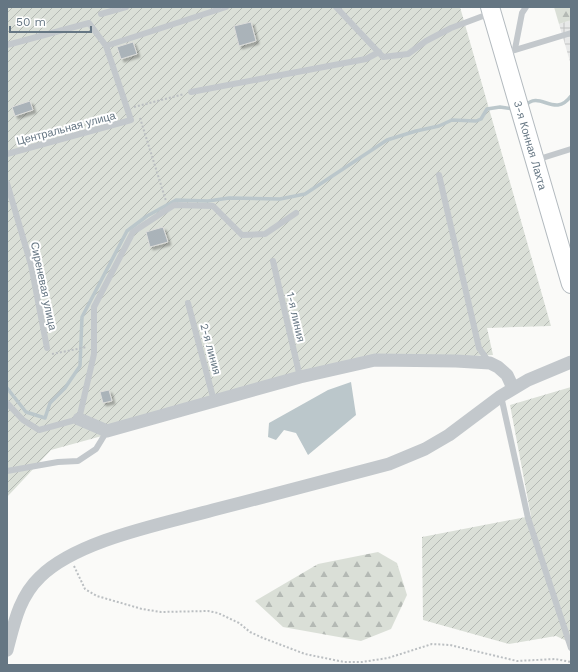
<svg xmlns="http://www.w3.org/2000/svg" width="578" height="672" font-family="'Work Sans',sans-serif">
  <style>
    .industrial { fill: url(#industrial-grid) }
    .forest { fill: url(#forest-firs) }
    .garden { fill: url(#garden-furrows) }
    .water { fill: #bbc7cb }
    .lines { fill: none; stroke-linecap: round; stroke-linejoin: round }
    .stream { stroke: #bbc7cb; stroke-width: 3.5 }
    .building { fill: #aab3b9; stroke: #dcdcda; filter: url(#shadow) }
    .secondary-casing { stroke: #b3babf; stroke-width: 20 }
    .path { stroke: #bbbfc2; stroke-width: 2; stroke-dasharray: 2 2; stroke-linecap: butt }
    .lane { stroke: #c3c8cc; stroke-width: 6 }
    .street { stroke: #c3c8cc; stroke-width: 13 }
    .secondary { stroke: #fff; stroke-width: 18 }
    .labels { text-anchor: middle; stroke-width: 4; stroke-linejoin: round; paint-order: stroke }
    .street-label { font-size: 11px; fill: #657683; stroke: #fff }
  </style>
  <defs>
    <pattern id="industrial-grid" width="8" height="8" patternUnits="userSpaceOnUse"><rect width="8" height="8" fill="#e8e9e9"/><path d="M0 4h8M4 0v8" fill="none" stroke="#c0c1c2"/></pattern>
    <pattern id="forest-firs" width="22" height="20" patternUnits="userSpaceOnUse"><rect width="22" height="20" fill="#dadfd7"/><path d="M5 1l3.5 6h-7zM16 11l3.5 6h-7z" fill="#b4b9b4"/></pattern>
    <pattern id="garden-furrows" width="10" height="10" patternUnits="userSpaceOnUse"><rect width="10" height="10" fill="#dadfd7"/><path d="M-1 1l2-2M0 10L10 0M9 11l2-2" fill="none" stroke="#b4b9b4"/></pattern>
    <filter id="shadow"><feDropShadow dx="3" dy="3" stdDeviation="1" flood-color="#0004"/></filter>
  </defs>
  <rect width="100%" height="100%" fill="#fafaf8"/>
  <path class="industrial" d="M571,20V65L559,24Z"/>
  <g class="forest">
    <path d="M554,7H571V20L559,24Z"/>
    <path d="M378,552L397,563L407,595L391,629L361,641L283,627L255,601L318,564Z"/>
  </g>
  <g class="garden">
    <path d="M7,7H460L551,326L487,328L493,355L376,361L51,450L7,497Z"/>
    <path d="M571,387V643L556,636L509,644L423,620L422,537L531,516L510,405Z"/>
  </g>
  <path class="water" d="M351,382L356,415L308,455L296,433L284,430L276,440L268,437L269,423L328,390Z"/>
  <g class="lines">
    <g class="stream">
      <path d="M525,106C540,89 554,119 571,96"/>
      <path d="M7,388L26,412L45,418L50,403L65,388L80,366L82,317L127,231L147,216L176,200L208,201L229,198L280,199L305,194L387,140L416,131L439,126L452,120L476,121L481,119L487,109L500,107L514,109"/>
    </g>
  </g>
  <g class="building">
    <path d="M251,22L256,41L239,46L234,26Z"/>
    <path d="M133,42L137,54L121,59L117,47Z"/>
    <path d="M30,101L33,110L15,116L12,107Z"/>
    <path d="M163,227L168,242L150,247L146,232Z"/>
    <path d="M109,390L112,401L103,403L100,392Z"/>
  </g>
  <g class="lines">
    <defs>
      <g id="secondary">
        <path id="s1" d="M490,7L571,284"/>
      </g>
    </defs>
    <use href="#secondary" class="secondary-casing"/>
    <g class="path">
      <path d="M134,107L184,94"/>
      <path d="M140,118L166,201"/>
      <path d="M52,354L87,347"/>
      <path d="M74,566L85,589L97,596L142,609L161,612L208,611L218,613L239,623L250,632L263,638L305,654L344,662H362L388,658L432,644L450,645L517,661L555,659L571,662"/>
    </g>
    <g class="lane">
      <path d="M336,7L383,57L408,54L426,41L451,28L491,13"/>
      <path d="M101,14L126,7"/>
      <path d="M7,45L89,23L106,46L131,120L7,154"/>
      <path d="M106,46L226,7"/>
      <path d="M515,49L522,13L526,7"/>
      <path d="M505,53L571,33"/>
      <path d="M191,92L366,59L379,52"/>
      <path d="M536,160L571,149"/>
      <path d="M439,175L479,348L489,362"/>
      <path d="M7,183L31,265L47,348"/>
      <path d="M273,261L300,377"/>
      <path d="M188,303L214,401"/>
      <path d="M501,396L528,518L571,648"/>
      <path d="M7,403L23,420L39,430L79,419L94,354V307L133,232L174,205L213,206L242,235L265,234L296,213"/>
      <path d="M7,471L58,462L78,461L96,449L107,431"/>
    </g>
    <g class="street">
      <path d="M79,419L107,431L300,377L375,360L456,361L490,363L498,367L507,375L513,388"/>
      <path d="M7,650C14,624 19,597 40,577C77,540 163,524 213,510C272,495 331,479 389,464L425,449L449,435L501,396L528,380L571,362"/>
    </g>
    <use href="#secondary" class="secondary"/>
  </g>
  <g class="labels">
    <g class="street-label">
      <text transform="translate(66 128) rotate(-15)" y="4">Центральная улица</text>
      <text dy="4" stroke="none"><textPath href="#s1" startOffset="144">3-я Конная Лахта</textPath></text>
      <text transform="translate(44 286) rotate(78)" y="4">Сиреневая улица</text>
      <text transform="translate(296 317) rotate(77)" y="4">1-я линия</text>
      <text transform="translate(211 349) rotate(75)" y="4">2-я линия</text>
    </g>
  </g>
  <rect width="578" height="672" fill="none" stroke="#657683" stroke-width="16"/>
  <path d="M10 26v6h81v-6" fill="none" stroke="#657683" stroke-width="2"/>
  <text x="16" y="26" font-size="12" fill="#657683" stroke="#ffffff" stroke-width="3" paint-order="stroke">50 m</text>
</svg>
